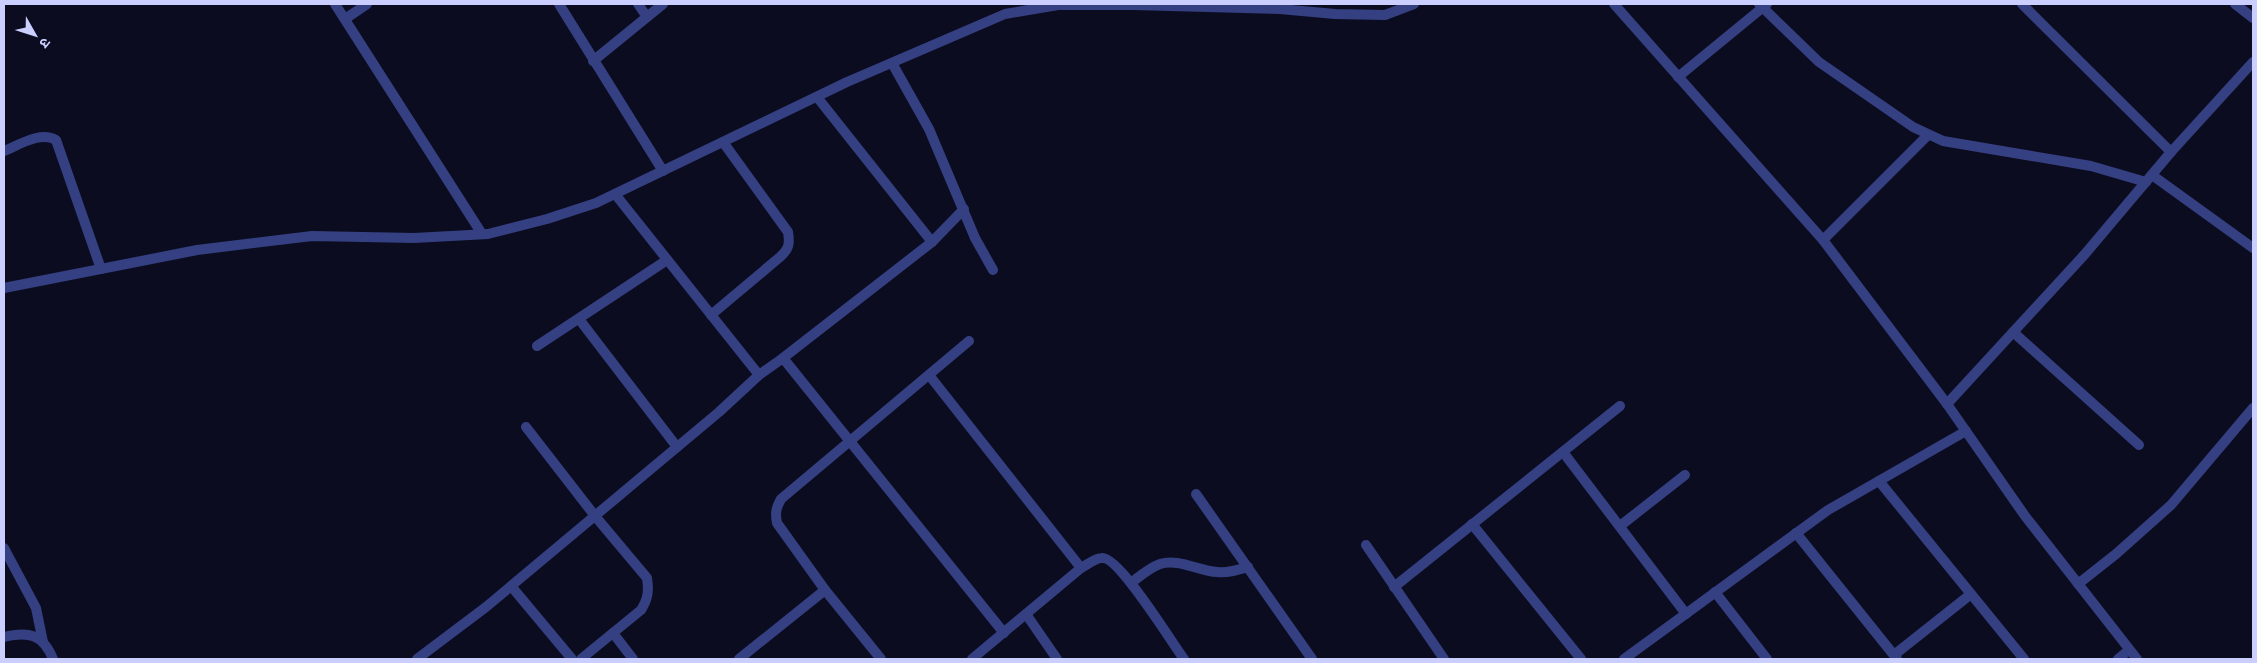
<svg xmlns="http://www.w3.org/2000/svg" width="2257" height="663" font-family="'Sofia Sans Condensed','Noto Sans Devanagari',sans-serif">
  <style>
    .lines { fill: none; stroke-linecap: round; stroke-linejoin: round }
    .minor { stroke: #344081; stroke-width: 10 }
  </style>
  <rect width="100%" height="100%" fill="#0c0c20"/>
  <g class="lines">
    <g class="minor">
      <path d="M335,4L482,234"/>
      <path d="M559,4L663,171"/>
      <path d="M638,4L647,17"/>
      <path d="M1614,4L1823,240L1947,404L2025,516L2137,659"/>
      <path d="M1759,4L1819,62L1913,127L1943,141L2091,166L2146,182"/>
      <path d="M2022,4L2171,152"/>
      <path d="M2235,4L2253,18"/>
      <path d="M345,19L367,4"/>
      <path d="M593,61L663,4"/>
      <path d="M892,63L929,129L975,238L993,270"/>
      <path d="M1678,77L1767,4"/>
      <path d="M817,97L932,242"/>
      <path d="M4,151C19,145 40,131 56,140L101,269"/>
      <path d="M2152,175L2253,248"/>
      <path d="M1823,240L1928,135"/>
      <path d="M4,288L197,250L312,236L414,238L488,234L547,219L596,203L847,82L1005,14L1058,5H1133L1280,9L1335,14L1385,15L1414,4"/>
      <path d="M711,315L780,257C789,249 790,244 788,232L723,142"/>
      <path d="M579,319L677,447"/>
      <path d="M2013,332L2139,445"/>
      <path d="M537,346L667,260"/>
      <path d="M783,358L932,242L964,209"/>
      <path d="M759,375L783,358L1004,633"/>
      <path d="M929,375L1081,568"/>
      <path d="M1947,404L2085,254L2171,152L2253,62"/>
      <path d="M526,427L595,516L647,578C649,591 648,599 641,610L581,659"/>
      <path d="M1563,452L1686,614"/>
      <path d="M1879,481L2024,659"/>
      <path d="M1196,494L1312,659"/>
      <path d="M1472,524L1581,659"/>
      <path d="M1620,526L1685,475"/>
      <path d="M1796,533L1897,659"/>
      <path d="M1366,545L1444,659"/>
      <path d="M4,548L36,608L43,642"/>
      <path d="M1131,583C1140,576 1149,568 1160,564C1178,558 1199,571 1217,572C1228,573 1238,570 1248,567"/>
      <path d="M2078,584L2116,554L2171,505L2253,408"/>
      <path d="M511,586L572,659"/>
      <path d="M1394,587L1620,406"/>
      <path d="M1715,592L1767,659"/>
      <path d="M1026,614L1057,659"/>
      <path d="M613,633L633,659"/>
      <path d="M4,637C28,631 43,634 53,659"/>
      <path d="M1894,655L1971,594"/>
      <path d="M417,659L486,607L719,412L759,375L615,194"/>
      <path d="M739,659L825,590"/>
      <path d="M881,659L825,590L777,523C775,513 776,508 781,499L969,341"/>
      <path d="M972,659L1081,568C1087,565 1095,558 1102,558C1119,556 1172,643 1184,659"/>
      <path d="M1624,659L1828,510L1966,431"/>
      <path d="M2118,659L2129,650"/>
    </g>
  </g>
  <rect width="2257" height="663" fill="none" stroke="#cbcfff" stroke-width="10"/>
  <g transform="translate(35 35) rotate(129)" stroke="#0c0c20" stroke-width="4" paint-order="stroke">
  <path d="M0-4L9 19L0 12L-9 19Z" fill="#cbcfff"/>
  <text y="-8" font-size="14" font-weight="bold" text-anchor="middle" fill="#cbcfff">उ</text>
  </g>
</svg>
